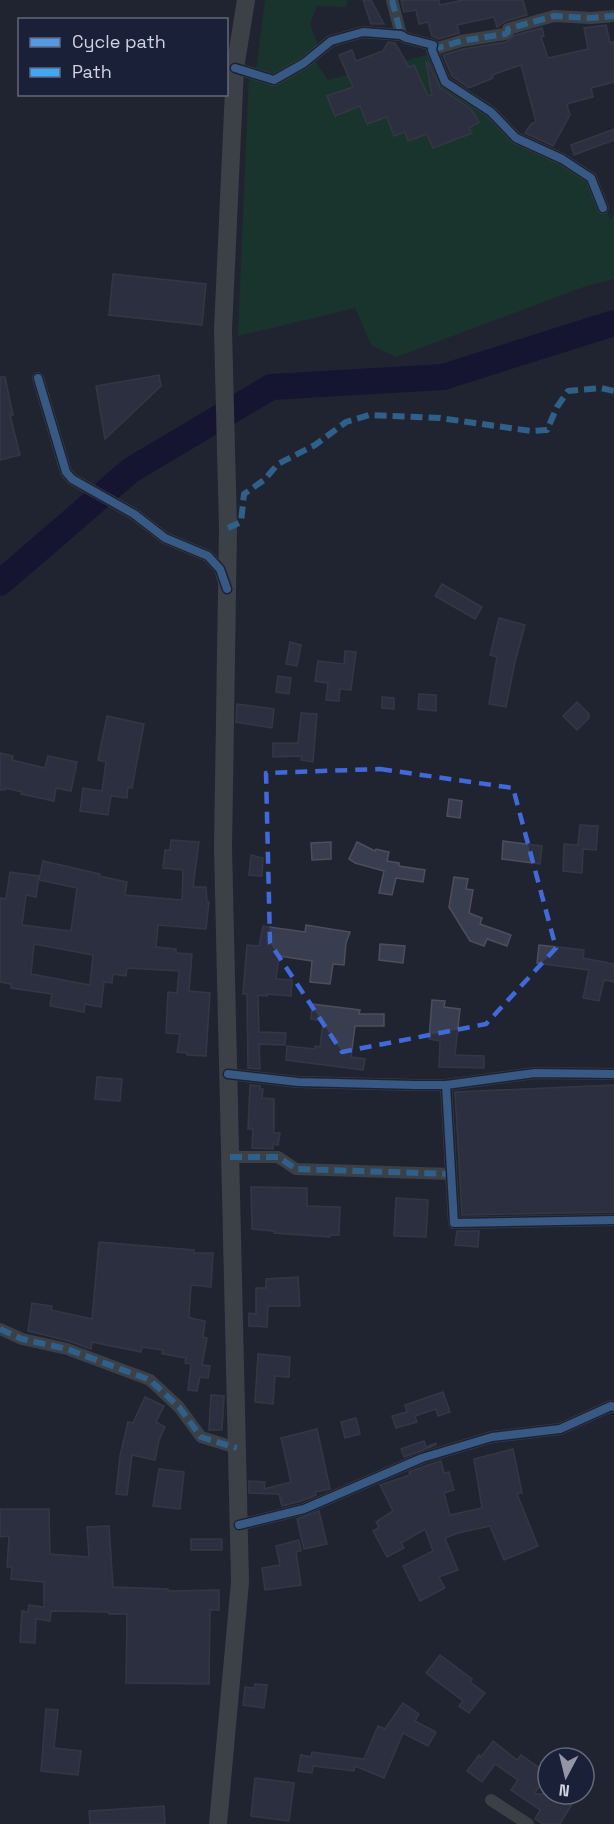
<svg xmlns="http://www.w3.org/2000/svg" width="614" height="1824" font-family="'Space Grotesk',sans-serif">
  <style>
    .green { fill: #114727 }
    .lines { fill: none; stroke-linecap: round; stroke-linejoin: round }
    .river { stroke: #070331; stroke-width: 26 }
    .building { fill: #393d50; stroke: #4c4f5a; stroke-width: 1.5; fill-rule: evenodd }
    .street { stroke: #5c605f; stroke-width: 12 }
    .secondary { stroke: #5e6263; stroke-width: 18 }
    .quiet { stroke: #3fa9f5; stroke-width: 6; stroke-dasharray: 12 6; stroke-linecap: butt }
    .cycleway-casing { stroke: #1a2037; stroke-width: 11 }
    .cycleway { stroke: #5399e6; stroke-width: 8 }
    .marked { fill: none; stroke: #4169da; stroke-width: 4.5; stroke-dasharray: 12 8; stroke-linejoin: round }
  </style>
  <rect width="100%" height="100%" fill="#202431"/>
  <path class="green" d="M265,0H347L346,7L317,6L310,24L320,51L315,61L328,80L431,54L472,106L601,190L610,220L614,211V279L586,286L396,357L372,346L355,308L238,336L249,75L278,73L256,71Z"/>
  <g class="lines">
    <path class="river" d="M0,583L131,470L271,387L443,377L614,323"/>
  </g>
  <g class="building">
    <path d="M363,0H371L384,24H371Z"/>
    <path d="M401,0H439L440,5L463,0H523L527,15L506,21L497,27L494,17L457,25L459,33L439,39L432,36L428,22L419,24L416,10L404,12Z"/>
    <path d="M606,25L610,43L614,41V82L591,88L593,97L570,103L567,105L570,115L553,146L525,133L531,124L536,122L521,65L492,75L493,78L469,88L452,76L443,55L463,49L506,42L515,35L542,28L544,36L541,37L548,58L588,49L584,28Z"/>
    <path d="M388,42L395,43L409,67L414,65L428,96L432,95L426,62H428L440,88L471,109L479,122L469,128L472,133L433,148L427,134L408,141L405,132L394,136L387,117L367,124L360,106L335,116L327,96L353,87L339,55L352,50L356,61L383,51Z"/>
    <path d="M614,129V140L574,155L571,145Z"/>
    <path d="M113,274L206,284L202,325L109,315Z"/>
    <path d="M159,375L161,386L105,439L96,386Z"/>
    <path d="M0,377H5L13,415H10L20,455L0,460Z"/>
    <path d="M442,584L482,607L475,619L435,596Z"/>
    <path d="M499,618L525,625L515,662L506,707L489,704L497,657L490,655Z"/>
    <path d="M290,642L301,645L297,666L286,664Z"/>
    <path d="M345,651L356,652L351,690L340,689L339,701L326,700L328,683L315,681L318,661L344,664Z"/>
    <path d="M278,676L291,678L289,694L276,692Z"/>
    <path d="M419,694L436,695V711L418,709Z"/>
    <path d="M382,697L394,698V709L382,708Z"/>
    <path d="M577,702L589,714V718L577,730L563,716Z"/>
    <path d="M237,704L274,709L272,728L236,722Z"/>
    <path d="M301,713L317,714L313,762L301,760L302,756L273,757V743H298Z"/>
    <path d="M107,716L144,724L132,788L128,787L127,798L111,796L108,815L80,811L83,788L102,791L106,762L98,760Z"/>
    <path d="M0,753L13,756L12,760L45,768L48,756L77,762L71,791L56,788L54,801L21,794L22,792L5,788V790H0Z"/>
    <path d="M449,799L462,801L460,818L447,816Z"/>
    <path d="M580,825L598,826L596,850L583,849L582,873L563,871L564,844L578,845Z"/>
    <path d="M171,840L199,842L193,887H206L207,902H209L206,929L158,925L156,947L176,949V953L192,954L189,991L210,993L206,1056L187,1055V1053L177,1052L180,1034L166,1033L168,992L177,993L179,971L127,968L126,976L113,974L112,983L104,982L101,1007L85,1004L84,1012L50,1006L52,994L11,988V984L0,982V898L6,899L10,872L39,876L36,897L26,895L22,925L71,931L77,888L39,880L43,861L100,874L99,876L127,882L125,895L182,900L183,870L163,868L165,850H170ZM34,944L93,955L90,985L31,974Z"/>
    <path d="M503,841L542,846L540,864L502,859Z"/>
    <path d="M331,842V859L312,860L311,843Z"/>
    <path d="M357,842L375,851L376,849L389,852L387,861L399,863V866L425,870L423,882L396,878L392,895L379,893L384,871L355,863L349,859Z"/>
    <path d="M251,855L263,858L262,876L249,875Z"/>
    <path d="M454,877L468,879L466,889L473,890L469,913L482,918L480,924L511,935L507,946L487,939L484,946L470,941L449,907Z"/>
    <path d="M306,925L350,932L346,943L344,965L333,964L330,984L310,982L312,961L279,956L276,979L292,980L291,996L267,994V996L258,995L259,1032L286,1033L285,1045L259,1044L260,1069L248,1068L247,994H243L247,945L259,946L263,926L305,932Z"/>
    <path d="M380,944L405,946L403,963L379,960Z"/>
    <path d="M539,945L584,950L583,958L614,964V982L604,980L599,1001L583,998L589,970L537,963Z"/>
    <path d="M432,1000L445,1001L444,1007L460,1009L455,1055L484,1056V1068L439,1067L440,1041L429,1039Z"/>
    <path d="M312,1004L360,1010L359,1014H384V1026H355L351,1057L365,1059L363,1070L286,1060L287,1046L315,1049V1046L320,1047L323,1021L311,1019Z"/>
    <path d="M97,1077L122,1079L120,1101L95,1099Z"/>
    <path d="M250,1085L260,1086V1089H263L262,1098L274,1099V1133H280L278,1145L273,1144V1149L252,1148L253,1129H248Z"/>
    <path d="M614,1085V1212L462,1215L455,1092Z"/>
    <path d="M251,1187L307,1188V1206L340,1207L339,1235H330V1237L274,1233V1231L252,1229Z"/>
    <path d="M396,1198L428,1200L426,1237L394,1236Z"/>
    <path d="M457,1231H479L478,1247L455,1245Z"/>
    <path d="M99,1242L194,1250V1253H213L211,1287L191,1285L189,1315L190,1318L205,1321L203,1337L207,1338L202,1365L210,1366L208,1378L200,1377L197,1391L188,1390L191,1364L185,1363L186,1358L162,1354L163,1350L142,1347L141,1352L92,1342L91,1349L69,1341L28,1331L32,1303L52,1306L51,1310L92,1319Z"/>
    <path d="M298,1277L300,1306H268L267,1327L249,1326V1313L256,1314V1288H266V1279Z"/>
    <path d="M258,1354L290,1357L289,1377L275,1376L273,1404L255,1402Z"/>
    <path d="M443,1392L450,1412L438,1416L436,1409L415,1416L417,1422L396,1428L392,1416L407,1412L405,1405Z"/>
    <path d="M211,1395L224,1396L222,1430H209Z"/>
    <path d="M145,1397L164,1406L156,1422L165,1427L159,1440L155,1460L132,1455L127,1495L116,1494L120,1456L128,1422L133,1423Z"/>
    <path d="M356,1418L360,1434L345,1438L341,1422Z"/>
    <path d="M317,1429L330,1489L315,1492L316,1495L301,1501L282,1506L279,1494L249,1493V1481L265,1482L264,1489L291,1482L281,1438Z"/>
    <path d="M424,1441L426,1447L436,1443V1445L404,1457L401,1449Z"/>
    <path d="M513,1449L522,1493L517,1494L538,1546L504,1560L490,1526L458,1533L445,1538L458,1570L439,1577L445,1588L420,1601L403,1566L433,1551L425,1529L401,1543L404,1548L387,1557L373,1531L379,1527L376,1522L393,1511L380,1485L410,1475L409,1472L425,1466L441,1461L444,1473L449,1472L454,1490L444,1493L450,1515L482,1508L474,1459Z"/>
    <path d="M159,1469L184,1472L180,1509L153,1506Z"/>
    <path d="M0,1509H49L50,1554L89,1557L87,1527L109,1526L113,1587L168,1589V1591L219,1590V1610H210L209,1684L126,1683L127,1614H109V1612L51,1611L50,1621L36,1619L35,1643L20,1642L22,1611L28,1612L29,1605L44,1607V1582L11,1579L12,1567H7L9,1536L0,1537Z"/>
    <path d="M319,1511L327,1544L304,1549L297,1519Z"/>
    <rect x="191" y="1539" width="31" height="11"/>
    <path d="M299,1540L301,1551L296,1552L301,1585L265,1590L262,1568L280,1565L276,1546Z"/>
    <path d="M440,1655L472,1679L470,1682L485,1693L469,1713L459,1706L463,1701L426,1673Z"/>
    <path d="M255,1684L267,1685L264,1708L243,1705L245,1687L254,1688Z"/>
    <path d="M403,1703L419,1714L415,1721L436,1732L428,1746L403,1733L384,1778L355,1766L354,1771L313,1766L312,1773L298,1771L301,1755L311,1757L312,1752L364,1759L378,1726L385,1729Z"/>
    <path d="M46,1709L58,1710L54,1748L81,1751L78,1775L41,1771Z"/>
    <path d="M493,1741L517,1760L521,1755L548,1774L534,1794H578L560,1824H543L535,1819L540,1810L511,1790L518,1780L495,1764L482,1782L467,1771L479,1755L481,1757Z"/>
    <path d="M255,1778L294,1783L289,1821L251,1816Z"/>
    <path d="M164,1806L165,1824H90L89,1811Z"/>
  </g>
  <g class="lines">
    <g class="street">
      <path d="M392,0L401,35"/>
      <path d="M432,50L461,41L505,34L508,32V29L554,16L591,18L614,16"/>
      <path d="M235,68L274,80L304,63L331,41L363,32L401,35L406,38L433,45L432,50L445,82L491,112L516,138L562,159L591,178L603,208"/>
      <path d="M38,378L66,472L72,479L134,514L165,538L208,556L220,569L224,582"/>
      <path d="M228,1074L298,1082L415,1085H446L535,1073L614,1074"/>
      <path d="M446,1085L454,1223L614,1220"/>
      <path d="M230,1157H278L296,1169L451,1174"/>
      <path d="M0,1329L22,1339L67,1349L150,1380L179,1407L201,1437L237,1448"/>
      <path d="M239,1525L304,1509L422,1458L492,1437L560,1429L611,1406L614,1407"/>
      <path d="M491,1800L528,1824"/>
    </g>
    <path class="secondary" d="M218,1824L240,1582L223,848L228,528L223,330L235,68L246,0"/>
    <g class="quiet">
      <path d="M392,0L401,35"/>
      <path d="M432,50L461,41L505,34L508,32V29L554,16L591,18L614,16"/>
      <path d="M228,528L241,522L244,494L264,480L278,464L315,445L346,422L369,415L440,418L531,431L547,430L557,407L568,391L601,388L614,391"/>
      <path d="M230,1157H278L296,1169L451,1174"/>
      <path d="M0,1329L22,1339L67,1349L150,1380L179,1407L201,1437L237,1448"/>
    </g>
    <defs>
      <g id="cycleway">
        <path d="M235,68L274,80L304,63L331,41L363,32L401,35L406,38L433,45L432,50L445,82L491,112L516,138L562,159L591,178L603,208"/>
        <path d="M38,378L66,472L72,479L134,514L165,538L208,556L220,569L227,589"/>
        <path d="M228,1074L298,1082L415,1085H446L535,1073L614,1074"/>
        <path d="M446,1085L454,1223L614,1220"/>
        <path d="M239,1525L304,1509L422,1458L492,1437L560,1429L611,1406L614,1407"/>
      </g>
    </defs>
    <use href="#cycleway" class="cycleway-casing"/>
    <use href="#cycleway" class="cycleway"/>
  </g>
  <path d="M0 0H614V1824H0ZM380,769L513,788L556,948L486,1024L342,1052L270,943L266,773Z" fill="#202431" fill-opacity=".55" fill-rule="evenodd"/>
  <path class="marked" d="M380,769L513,788L556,948L486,1024L342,1052L270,943L266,773Z"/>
  <rect x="18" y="18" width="210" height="78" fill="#1a2037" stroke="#62687c" stroke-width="1.5"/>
  <rect x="30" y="38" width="30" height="9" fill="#5399e6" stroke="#62687c" stroke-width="1.5"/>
  <text x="72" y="48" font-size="18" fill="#cfd4e3">Cycle path</text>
  <rect x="30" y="68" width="30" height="9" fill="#3fa9f5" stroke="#62687c" stroke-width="1.5"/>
  <text x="72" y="78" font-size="18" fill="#cfd4e3">Path</text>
  <g transform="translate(566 1776) rotate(187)"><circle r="28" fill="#1a2037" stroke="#62687c" stroke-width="1.5"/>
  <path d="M0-4.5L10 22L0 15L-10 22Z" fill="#9296a5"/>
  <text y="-9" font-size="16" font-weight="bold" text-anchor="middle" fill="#cfd4e3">N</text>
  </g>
</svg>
